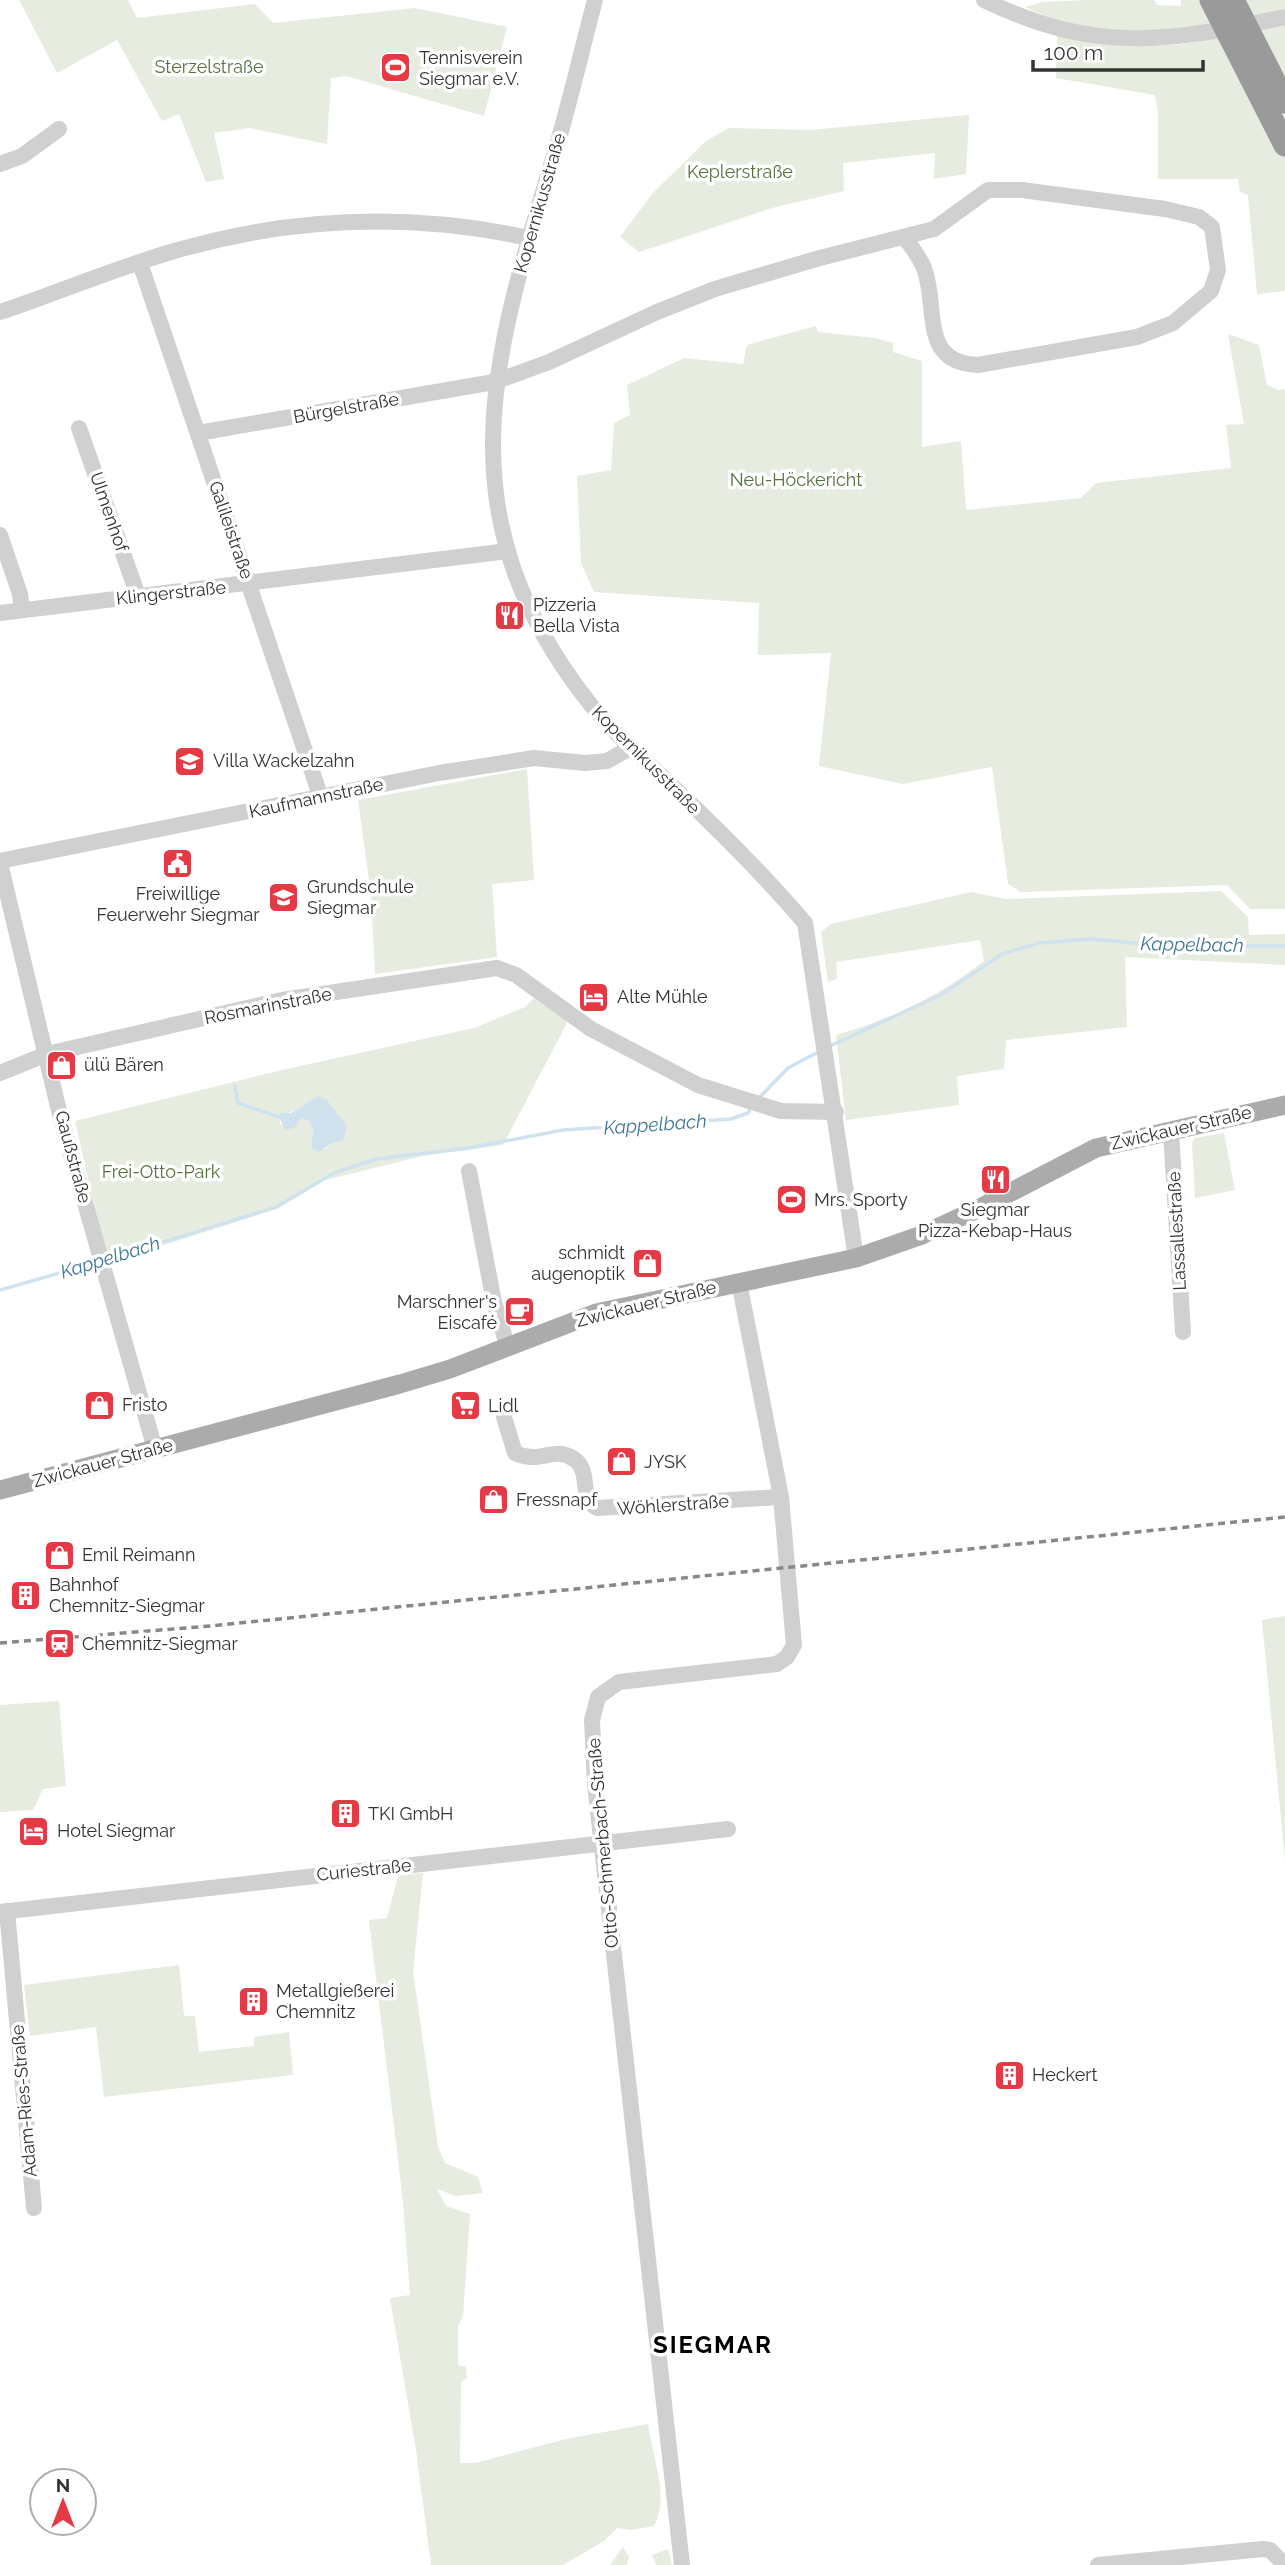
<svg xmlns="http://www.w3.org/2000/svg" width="1285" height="2565" font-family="Raleway,sans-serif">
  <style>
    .green { fill: #e6ecdf; fill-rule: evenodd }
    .water { fill: #cfe2ee }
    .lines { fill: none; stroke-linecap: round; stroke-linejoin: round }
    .stream { stroke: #cfe2ee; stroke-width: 3.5 }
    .minor { stroke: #d0d0d0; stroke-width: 16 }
    .major { stroke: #ababab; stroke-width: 19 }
    .highway { stroke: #9a9a9a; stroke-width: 23 }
    .rail { stroke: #888; stroke-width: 3.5; stroke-dasharray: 7 5; stroke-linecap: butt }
    .labels { text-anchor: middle; stroke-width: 7; stroke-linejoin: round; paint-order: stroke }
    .poi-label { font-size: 18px; fill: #333; stroke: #fff; text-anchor: start }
    .park-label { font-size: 18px; fill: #56703f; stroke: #fff }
    .street-label { font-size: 18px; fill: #333; stroke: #fff }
    .water-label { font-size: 19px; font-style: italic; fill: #3f7597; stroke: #fff }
    .district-label { font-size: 24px; font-weight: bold; letter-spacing: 2px; fill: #000; stroke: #fff }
  </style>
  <rect width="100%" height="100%" fill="#fff"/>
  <g class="green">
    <path d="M19,0H128L137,18L255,4L273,23L415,8L507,27L484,116L346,76L331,78L327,144L249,128L214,133L224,179L206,182L179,114L162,121L117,40L57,73Z"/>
    <path d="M1088,0H1154L1157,5L1181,6V0H1285V291L1257,294L1248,195L1240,192L1238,179H1158V113L1155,95L1056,78L1057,35C1105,42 1154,51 1202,41L1196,29C1130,30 1087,37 1025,7L1042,2Z"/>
    <path d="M969,115L966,174L934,179L935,153L843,163L844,191L772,208L639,252L620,237L652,194L706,141L729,128L810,130Z"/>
    <path d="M816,326L818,332L875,338L893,343V352L922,361V447L961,441L966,510L1081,498L1096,483L1231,468L1226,425L1244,424L1228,334L1259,345L1267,385L1278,390L1285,389V909H1250L1227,885L1021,892L1008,884L992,767L903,784L819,766L831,653L758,655L759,603L594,592L581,563L577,476L611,470L614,423L630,415L627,385L684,358L743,364L747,345Z"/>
    <path d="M527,769L534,880L492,884L497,957L375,974L371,895L358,800Z"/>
    <path d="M1221,891L1248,917L1249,935L1285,934V965L1125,957L1127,1027L1006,1040L1004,1069L957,1076L959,1105L846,1120L836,1035C891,1019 940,996 984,961L980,940L836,962L837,979L828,982L821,932L831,924L971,892L1006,899Z"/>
    <path d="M534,998L568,1021L503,1145L423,1156L325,1180L277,1209L107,1263L75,1121L282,1070L474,1028L525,1007ZM304,1106C327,1110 352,1112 343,1141L331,1144L326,1149L311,1148L313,1129L308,1120L301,1119L290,1129L280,1124L279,1117Z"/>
    <path d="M1224,1133L1235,1190L1195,1198L1192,1143L1195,1138Z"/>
    <path d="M1285,1616V1861L1262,1620Z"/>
    <path d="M59,1701L66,1786L43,1789L33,1810L0,1812V1705Z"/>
    <path d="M423,1873L413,1971L438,2147L445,2163L478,2177L483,2193L456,2196L437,2189L446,2206L470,2214L463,2316L458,2326V2365L466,2367L467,2378L461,2382L460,2463H475L566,2439L648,2424C652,2455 670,2497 654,2526L631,2530L617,2528L604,2541L563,2565H431L416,2450L390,2298L410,2295L403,2201L369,1920L387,1918L398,1876Z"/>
    <path d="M179,1965L184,2016H195L199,2052L254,2046V2037L289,2032L293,2075L104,2097L96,2027L30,2036L24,1985Z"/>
    <path d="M623,2547L629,2557L627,2565H610Z"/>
    <path d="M668,2549L672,2565H656L652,2555Z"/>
  </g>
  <path class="water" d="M318,1096L326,1099L347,1126L343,1141L331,1144L319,1152L311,1148L313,1129L308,1120L301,1119L294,1128L285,1130L279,1117L281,1113H291Z"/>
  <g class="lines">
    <g class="stream">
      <path d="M830,1046L941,995L1002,954L1039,943L1092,939L1155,945L1285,946"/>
      <path d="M235,1086L238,1103L279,1117"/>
      <path d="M758,1099L788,1068L820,1051"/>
      <path d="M106,1260L276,1207L334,1173L376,1159L468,1148L563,1130L731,1119L748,1113L751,1108"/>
      <path d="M0,1290L95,1263"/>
    </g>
    <g class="minor">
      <path d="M595,0C581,53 569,106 553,159C492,359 444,513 584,696C610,731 642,757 673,787C719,830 764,875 805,923L856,1258"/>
      <path d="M984,0C1095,54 1169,42 1285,17"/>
      <path d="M0,164L22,156L59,129"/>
      <path d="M140,263L321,798"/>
      <path d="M0,312C57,293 113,269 171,252C289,217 409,212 529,238"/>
      <path d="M79,428L138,596"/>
      <path d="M198,433L494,382L549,362L657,312L715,289L816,259L934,229L988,190H1022L1165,209L1199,217L1212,227L1218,270L1211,291L1173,323L1137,337L978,365C920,363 938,310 925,271C921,258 912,248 905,238"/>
      <path d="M0,535L20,594L22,610"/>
      <path d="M0,613L508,551"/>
      <path d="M0,861L439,773L534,758L585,763L607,761L630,748"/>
      <path d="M0,863L60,1115L155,1449"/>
      <path d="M0,1073L47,1054L282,1000L497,968L516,975L591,1029L698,1085L781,1111L836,1112"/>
      <path d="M1171,1131L1183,1332"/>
      <path d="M469,1171L494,1302L507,1345"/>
      <path d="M504,1417L515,1453C541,1465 553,1445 574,1459C592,1471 578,1498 597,1508L781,1497"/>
      <path d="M7,1911L34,2208"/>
      <path d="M0,1912L728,1829"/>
      <path d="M682,2565L595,1784L592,1720L598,1697L619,1682L777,1664L787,1657L794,1645L781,1497L739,1282"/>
      <path d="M1098,2565L1263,2549L1270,2550L1285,2565"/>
    </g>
    <path class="major" d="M0,1490L400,1384L450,1369L596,1313L856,1258L922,1235L984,1206L1096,1148L1285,1105"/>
    <g class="highway">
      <path d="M1211,0L1285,145"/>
      <path d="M1233,0L1285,102"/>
    </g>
    <path class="rail" d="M0,1643L210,1626L1285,1517"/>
  </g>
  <defs>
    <symbol id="stadium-square" viewBox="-11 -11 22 22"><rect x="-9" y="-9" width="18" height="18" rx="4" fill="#e63946" stroke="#fff"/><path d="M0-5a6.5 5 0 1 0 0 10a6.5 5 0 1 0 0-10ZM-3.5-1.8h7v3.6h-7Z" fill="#fff"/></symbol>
    <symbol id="restaurant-square" viewBox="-11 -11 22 22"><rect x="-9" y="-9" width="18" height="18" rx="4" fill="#e63946" stroke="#fff"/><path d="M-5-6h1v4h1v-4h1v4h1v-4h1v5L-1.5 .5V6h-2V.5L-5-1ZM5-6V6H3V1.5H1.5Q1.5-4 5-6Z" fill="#fff"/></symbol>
    <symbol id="school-square" viewBox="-11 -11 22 22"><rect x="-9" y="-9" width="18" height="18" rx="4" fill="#e63946" stroke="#fff"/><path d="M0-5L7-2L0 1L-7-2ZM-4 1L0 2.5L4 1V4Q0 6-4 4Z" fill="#fff"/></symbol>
    <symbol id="civic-square" viewBox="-11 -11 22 22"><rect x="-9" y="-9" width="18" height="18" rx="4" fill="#e63946" stroke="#fff"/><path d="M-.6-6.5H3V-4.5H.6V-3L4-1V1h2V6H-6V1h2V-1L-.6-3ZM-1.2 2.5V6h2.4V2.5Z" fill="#fff"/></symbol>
    <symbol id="hotel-square" viewBox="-11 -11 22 22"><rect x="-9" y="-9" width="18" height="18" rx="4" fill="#e63946" stroke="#fff"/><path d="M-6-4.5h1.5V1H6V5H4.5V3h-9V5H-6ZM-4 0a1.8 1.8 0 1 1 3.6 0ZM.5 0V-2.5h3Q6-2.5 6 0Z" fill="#fff"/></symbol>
    <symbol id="shop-square" viewBox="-11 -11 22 22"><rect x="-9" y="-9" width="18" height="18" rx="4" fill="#e63946" stroke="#fff"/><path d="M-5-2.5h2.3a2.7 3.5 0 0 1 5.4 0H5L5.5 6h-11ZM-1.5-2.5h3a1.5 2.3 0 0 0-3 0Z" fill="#fff"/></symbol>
    <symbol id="cafe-square" viewBox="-11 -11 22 22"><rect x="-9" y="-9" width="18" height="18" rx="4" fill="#e63946" stroke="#fff"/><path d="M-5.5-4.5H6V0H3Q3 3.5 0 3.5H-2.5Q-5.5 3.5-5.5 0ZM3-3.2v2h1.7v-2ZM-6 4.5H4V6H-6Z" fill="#fff"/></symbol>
    <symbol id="supermarket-square" viewBox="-11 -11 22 22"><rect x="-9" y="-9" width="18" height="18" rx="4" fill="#e63946" stroke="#fff"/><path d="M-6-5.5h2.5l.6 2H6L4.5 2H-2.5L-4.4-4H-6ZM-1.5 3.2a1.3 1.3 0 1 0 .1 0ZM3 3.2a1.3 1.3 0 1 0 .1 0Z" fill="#fff"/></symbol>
    <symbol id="building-square" viewBox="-11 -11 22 22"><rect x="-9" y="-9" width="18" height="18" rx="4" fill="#e63946" stroke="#fff"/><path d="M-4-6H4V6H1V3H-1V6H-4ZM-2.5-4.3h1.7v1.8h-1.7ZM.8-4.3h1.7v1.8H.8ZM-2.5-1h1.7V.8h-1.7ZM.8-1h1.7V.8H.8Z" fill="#fff"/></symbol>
    <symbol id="station-square" viewBox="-11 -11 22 22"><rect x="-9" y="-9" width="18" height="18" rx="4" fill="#e63946" stroke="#fff"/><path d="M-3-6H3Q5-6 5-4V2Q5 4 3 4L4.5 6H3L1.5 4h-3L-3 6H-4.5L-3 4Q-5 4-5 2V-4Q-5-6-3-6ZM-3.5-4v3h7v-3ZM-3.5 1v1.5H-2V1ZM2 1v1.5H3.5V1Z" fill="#fff"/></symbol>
  </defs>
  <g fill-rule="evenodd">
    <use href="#stadium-square" x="378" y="50" width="35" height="35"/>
    <use href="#restaurant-square" x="492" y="598" width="35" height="35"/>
    <use href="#school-square" x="172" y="744" width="35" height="35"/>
    <use href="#civic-square" x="160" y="846" width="35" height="35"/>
    <use href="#school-square" x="266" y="880" width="35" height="35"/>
    <use href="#hotel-square" x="576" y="980" width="35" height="35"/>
    <use href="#shop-square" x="44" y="1048" width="35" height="35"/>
    <use href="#restaurant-square" x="978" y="1162" width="35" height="35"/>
    <use href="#stadium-square" x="774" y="1182" width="35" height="35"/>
    <use href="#shop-square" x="630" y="1246" width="35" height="35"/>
    <use href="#cafe-square" x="502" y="1294" width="35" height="35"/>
    <use href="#shop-square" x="82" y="1388" width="35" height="35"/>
    <use href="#supermarket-square" x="448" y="1388" width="35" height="35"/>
    <use href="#shop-square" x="604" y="1444" width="35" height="35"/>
    <use href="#shop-square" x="476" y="1482" width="35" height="35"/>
    <use href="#shop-square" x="42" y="1538" width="35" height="35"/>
    <use href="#building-square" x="8" y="1578" width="35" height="35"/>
    <use href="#station-square" x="42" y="1626" width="35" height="35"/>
    <use href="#building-square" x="328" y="1796" width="35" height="35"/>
    <use href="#hotel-square" x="16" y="1814" width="35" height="35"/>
    <use href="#building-square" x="236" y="1984" width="35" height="35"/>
    <use href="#building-square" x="992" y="2058" width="35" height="35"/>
  </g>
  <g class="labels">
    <g class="poi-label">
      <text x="419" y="64">Tennisverein<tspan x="419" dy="21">Siegmar e.V.</tspan></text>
      <text x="533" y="611">Pizzeria<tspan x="533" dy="21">Bella Vista</tspan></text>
      <text x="213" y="767">Villa Wackelzahn</text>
      <text x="307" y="893">Grundschule<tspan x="307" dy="21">Siegmar</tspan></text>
      <text x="178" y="900" text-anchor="middle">Freiwillige<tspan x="178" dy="21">Feuerwehr Siegmar</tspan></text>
      <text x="617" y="1003">Alte Mühle</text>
      <text x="84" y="1071">ülü Bären</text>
      <text x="814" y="1206">Mrs. Sporty</text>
      <text x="995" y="1216" text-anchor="middle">Siegmar<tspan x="995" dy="21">Pizza-Kebap-Haus</tspan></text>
      <text x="625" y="1259" text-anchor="end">schmidt<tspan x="625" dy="21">augenoptik</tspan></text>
      <text x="497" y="1308" text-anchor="end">Marschner's<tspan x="497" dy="21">Eiscafé</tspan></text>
      <text x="122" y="1411">Fristo</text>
      <text x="488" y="1412">Lidl</text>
      <text x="644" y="1468">JYSK</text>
      <text x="516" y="1506">Fressnapf</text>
      <text x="82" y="1561">Emil Reimann</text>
      <text x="49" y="1591">Bahnhof<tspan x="49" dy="21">Chemnitz-Siegmar</tspan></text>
      <text x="82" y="1650">Chemnitz-Siegmar</text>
      <text x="368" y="1820">TKI GmbH</text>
      <text x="57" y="1837">Hotel Siegmar</text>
      <text x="276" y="1997">Metallgießerei<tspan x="276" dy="21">Chemnitz</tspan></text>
      <text x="1032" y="2081">Heckert</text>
    </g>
    <g class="park-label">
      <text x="209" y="73">Sterzelstraße</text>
      <text x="740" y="178">Keplerstraße</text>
      <text x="796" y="486">Neu-Höckericht</text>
      <text x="161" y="1178">Frei-Otto-Park</text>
    </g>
    <g class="street-label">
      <text transform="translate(540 203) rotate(-74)" y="6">Kopernikusstraße</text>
      <text transform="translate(346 408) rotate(-10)" y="6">Bürgelstraße</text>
      <text transform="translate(109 512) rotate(71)" y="6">Ulmenhof</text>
      <text transform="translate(231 530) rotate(71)" y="6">Galileistraße</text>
      <text transform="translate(171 593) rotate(-6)" y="6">Klingerstraße</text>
      <text transform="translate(646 760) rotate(45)" y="6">Kopernikusstraße</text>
      <text transform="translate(316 798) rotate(-12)" y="6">Kaufmannstraße</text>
      <text transform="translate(268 1006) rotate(-11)" y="6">Rosmarinstraße</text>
      <text transform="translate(1181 1128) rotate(-13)" y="6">Zwickauer Straße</text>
      <text transform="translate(73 1157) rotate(75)" y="6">Gaußstraße</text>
      <text transform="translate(1177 1231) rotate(-93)" y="6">Lassallestraße</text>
      <text transform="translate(646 1304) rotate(-14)" y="6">Zwickauer Straße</text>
      <text transform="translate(103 1463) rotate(-15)" y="6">Zwickauer Straße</text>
      <text transform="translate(673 1505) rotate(-4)" y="6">Wöhlerstraße</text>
      <text transform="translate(603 1843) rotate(-95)" y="6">Otto-Schmerbach-Straße</text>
      <text transform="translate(364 1870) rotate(-6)" y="6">Curiestraße</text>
      <text transform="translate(24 2101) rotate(-95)" y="6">Adam-Ries-Straße</text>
    </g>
    <g class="water-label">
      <text transform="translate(1192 944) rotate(1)" y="7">Kappelbach</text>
      <text transform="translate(655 1124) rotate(-4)" y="7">Kappelbach</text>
      <text transform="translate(110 1257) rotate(-17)" y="7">Kappelbach</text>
    </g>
    <g class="district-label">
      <text x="713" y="2353">SIEGMAR</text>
    </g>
  </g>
  <g transform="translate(63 2502)"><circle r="33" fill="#ffffff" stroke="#adadad" stroke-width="2"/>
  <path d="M0-5L12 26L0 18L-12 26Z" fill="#e63946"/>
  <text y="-10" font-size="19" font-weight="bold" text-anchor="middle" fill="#333333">N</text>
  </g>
  <path d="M1033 60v10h170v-10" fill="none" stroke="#333333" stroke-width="3.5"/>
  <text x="1044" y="60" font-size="21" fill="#333333" stroke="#ffffff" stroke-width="5" paint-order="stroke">100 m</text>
</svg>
